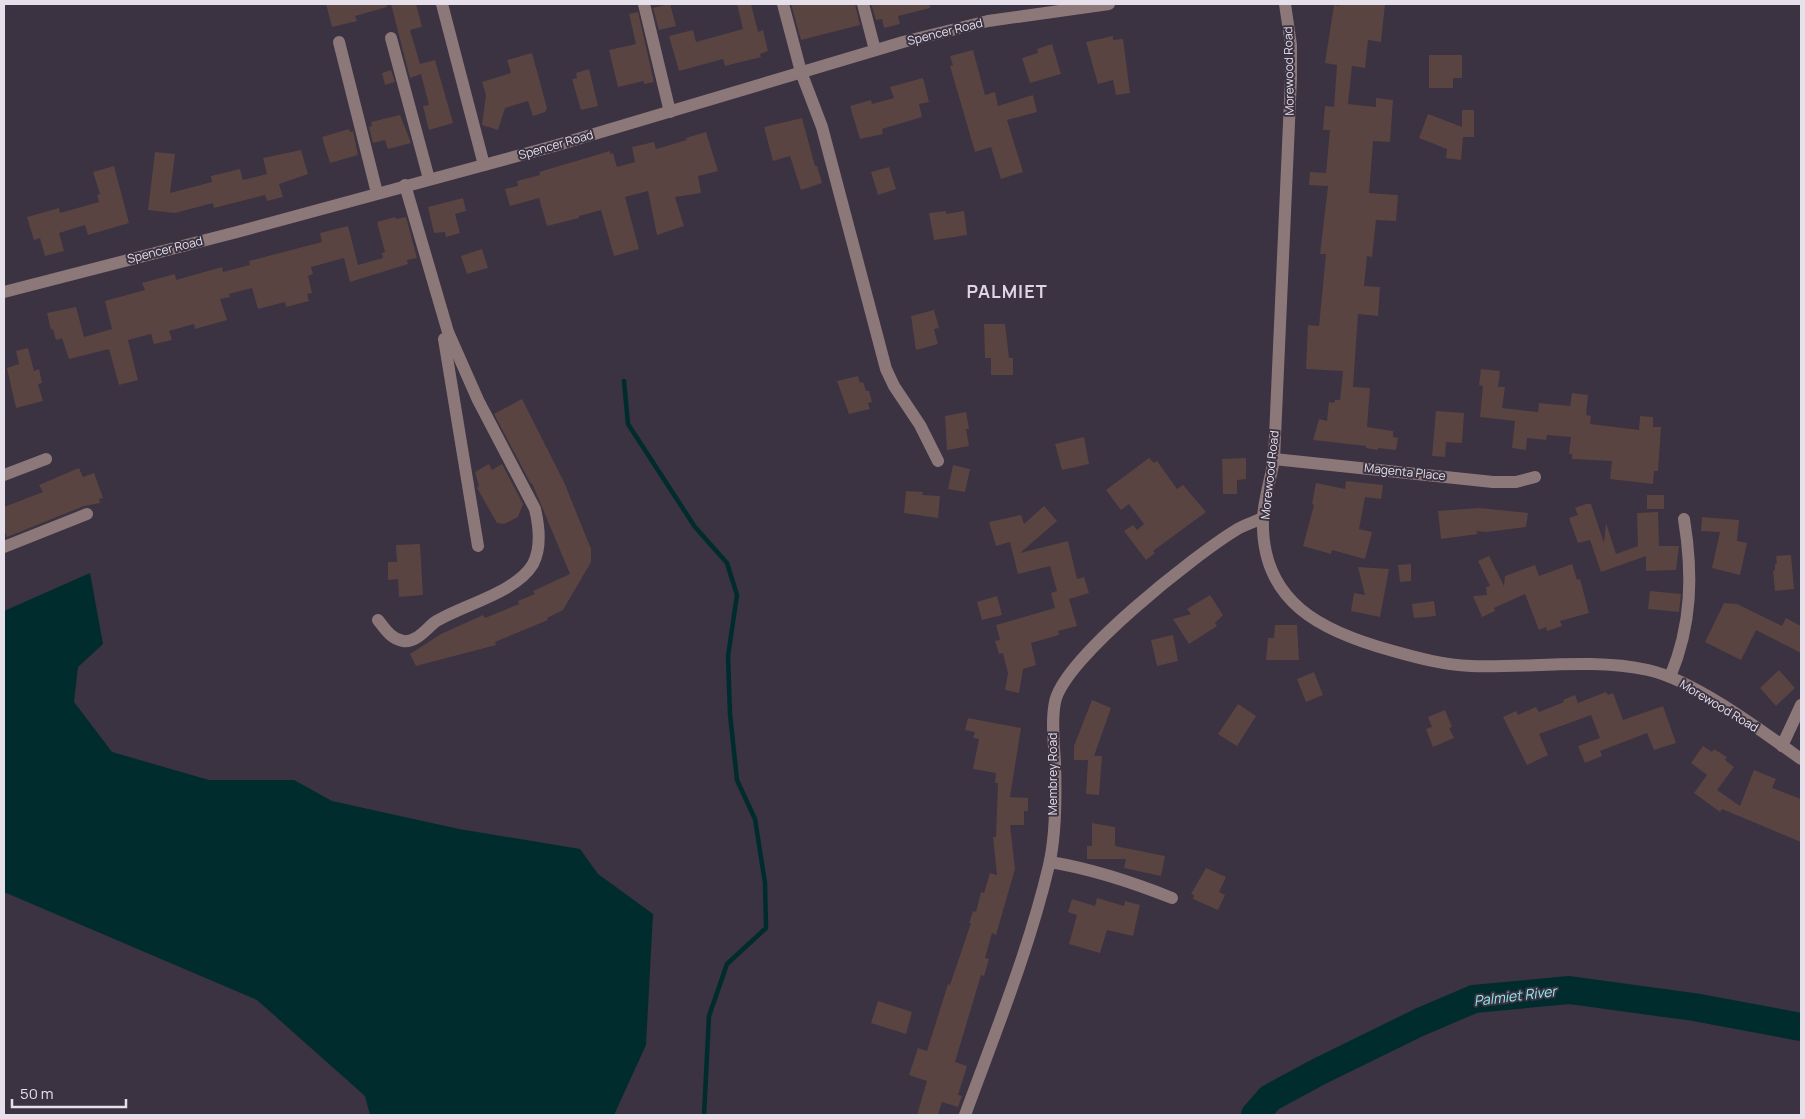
<svg xmlns="http://www.w3.org/2000/svg" width="1805" height="1119" font-family="Manrope,sans-serif">
  <style>
    .water { fill: #002c2e }
    .lines { fill: none; stroke-linecap: round; stroke-linejoin: round }
    .stream { stroke: #002c2e; stroke-width: 4.5 }
    .river { stroke: #002c2e; stroke-width: 28 }
    .building { fill: #594441 }
    .minor { stroke: #8d7879; stroke-width: 12 }
    .labels { text-anchor: middle; stroke-width: 4; stroke-linejoin: round; paint-order: stroke }
    .street-label { font-size: 12px; fill: #e5e0ea; stroke: #3b3242 }
    .water-label { font-size: 14px; font-style: italic; fill: #91eff2; stroke: #3b3242 }
    .district-label { font-size: 18px; font-weight: bold; letter-spacing: 1px; fill: #dfd4e8; stroke: #3b3242 }
  </style>
  <rect width="100%" height="100%" fill="#3b3242"/>
  <path class="water" d="M90,573L103,644L78,667L74,702L112,752L209,780H294L332,801L459,829L580,849L598,874L653,914L646,1045L614,1115H370L365,1096L257,1000L4,892V611Z"/>
  <g class="lines">
    <path class="stream" d="M624,381L628,424L695,527L727,563L737,595L728,656L730,714L737,780L755,819L765,883L766,928L727,964L709,1016L704,1115"/>
    <path class="river" d="M1255,1115L1270,1098L1318,1072L1420,1022L1474,999L1569,990L1694,1007L1801,1027"/>
  </g>
  <g class="building">
    <path d="M326,4H387V7L355,16L357,21L332,27Z"/>
    <path d="M391,4H416L422,27L410,30L420,64L435,60L453,123L429,130L423,106L429,105L421,74L410,78Z"/>
    <path d="M670,4L676,26L659,30L653,8Z"/>
    <path d="M737,4H751L758,32L763,30L768,51L760,54L761,57L725,66L723,59L679,71L669,36L693,30L696,42L743,29Z"/>
    <path d="M791,4H855L860,25L801,40Z"/>
    <path d="M871,4H930V8L898,16L900,24L884,28L882,19L876,20Z"/>
    <path d="M1340,4H1385L1381,42L1368,40L1365,68L1352,66L1348,104L1376,107V98L1393,100L1390,142L1373,141L1369,193L1398,195L1396,221L1376,220L1372,257L1367,256L1364,286L1380,287L1378,316L1358,314L1353,387L1370,388L1367,427L1393,431V437L1398,438L1396,450L1378,448V450L1366,448V446L1313,440L1319,419L1327,421L1329,402L1334,403L1335,400H1340L1343,371L1306,369L1308,325L1319,326L1326,254H1320L1328,186L1309,185L1310,172L1326,173L1330,130H1323L1325,106L1334,107L1337,65L1325,63L1334,5L1340,6Z"/>
    <path d="M638,12L654,82L644,84V81L618,87L609,50L636,44L629,14Z"/>
    <path d="M1113,36V40L1123,39L1130,93L1116,95L1113,80L1098,84L1086,42Z"/>
    <path d="M1052,44L1061,74L1030,83L1022,58L1038,53L1037,49Z"/>
    <path d="M973,50L985,95L995,92L998,106L1033,95L1037,112L1007,120L1023,172L1001,179L991,147L975,152L950,66L953,65L950,56Z"/>
    <path d="M532,53L547,108L545,112L533,116L528,101L505,108L498,130L482,125L486,95L482,82L511,73L507,60Z"/>
    <path d="M1429,55H1462V78H1453V88H1429Z"/>
    <path d="M589,69L598,106L581,110L572,79L577,78L576,73Z"/>
    <path d="M391,70L395,82L385,85L382,73Z"/>
    <path d="M923,78L929,102L919,104L922,117L882,129L883,134L860,139L850,106L871,100L872,104L894,98L890,87Z"/>
    <path d="M1462,110H1474V137H1463L1461,160L1446,158L1447,149L1419,138L1428,114L1462,127Z"/>
    <path d="M400,115L411,143L388,149L385,140L373,143L369,127L372,126L371,122Z"/>
    <path d="M802,118L815,166H817L822,183L801,190L790,156L773,161L764,127Z"/>
    <path d="M349,129L350,132L353,131L358,155L330,163L322,137Z"/>
    <path d="M706,132L718,171L698,176L701,193L675,197L684,226L657,235L648,191L625,197L639,249L614,256L601,210L579,216V218L547,226L539,198L510,206L505,189L518,186L517,181L540,175L539,172L610,151V154L613,153L617,167L635,162L632,147L654,142L656,149L687,140L686,138Z"/>
    <path d="M301,150L308,174L279,184L283,197L267,201L265,195L214,208L213,203L175,213L148,210L155,152L175,154L170,193L212,182L211,176L240,169L243,180L267,174L263,158Z"/>
    <path d="M114,166L129,223L88,235L85,225L59,233L64,251L45,256L40,238L34,240L27,217L59,208L60,213L99,202L97,195L100,194L93,172Z"/>
    <path d="M889,167L896,189L878,195L871,172Z"/>
    <path d="M463,198L466,211L455,214L460,233L446,237L445,232L434,233L428,207Z"/>
    <path d="M946,211V214L964,211L967,235L934,240L929,213Z"/>
    <path d="M395,217L396,219L406,217L417,258L407,260L408,264L350,282L344,258L311,267L313,274L308,276L312,293L307,294L309,301L286,307L285,302L258,309L252,288L229,294L230,297L220,299L227,320L195,329L194,324L169,331L172,340L154,344L151,334L128,340L138,380L119,385L109,349L69,359L62,338L56,340L53,329L51,330L47,313L76,307L84,337L112,329L105,301L145,290L142,283L175,274L176,280L222,267L223,272L250,265L249,261L322,242L320,233L348,226L358,265L383,258L382,253L385,252L377,222Z"/>
    <path d="M482,249L488,268L467,274L461,256Z"/>
    <path d="M934,310L939,328L934,329L938,344L916,350L911,316Z"/>
    <path d="M984,324H1005L1009,358H1013V375H991V358H985Z"/>
    <path d="M28,348L34,371L39,369L42,383L38,384L43,401L16,408L7,368L19,364L16,351Z"/>
    <path d="M1481,369L1500,371L1498,387H1505L1502,408L1538,412L1539,403L1570,406L1572,393L1588,395L1586,415L1591,416L1590,424L1639,430L1640,416L1653,417V427H1661L1658,471H1654L1653,484L1610,479L1612,461L1572,459V454H1569L1571,437L1547,435L1546,440L1527,438L1526,450L1512,448L1515,421L1480,417L1483,386L1479,385Z"/>
    <path d="M858,376L860,383L863,382L866,391H869L872,402L868,403L870,409L849,414L837,381Z"/>
    <path d="M522,399L564,482L591,549V562L563,610L547,618L548,620L495,642L496,645L416,666L410,654L441,634L483,615L485,618L519,604L518,601L535,594L533,591L570,574L532,483L531,484L494,414Z"/>
    <path d="M1436,411L1464,413L1462,443L1446,442L1445,457L1432,456Z"/>
    <path d="M966,412L969,429H966L969,446L947,450L945,416Z"/>
    <path d="M1084,437L1089,464L1062,470L1055,444Z"/>
    <path d="M1149,458L1154,463L1157,461L1177,489L1183,485L1206,512L1153,551L1155,553L1146,560L1124,531L1133,525L1137,530L1144,524L1129,504L1121,510L1106,490Z"/>
    <path d="M1246,458V479L1237,480V494H1223L1222,459Z"/>
    <path d="M489,464L492,470L502,464L523,504L518,517L504,524L497,523L477,488L479,486L475,472Z"/>
    <path d="M953,465L970,469L965,492L948,489Z"/>
    <path d="M79,468L83,477L94,473L103,498L99,499L100,503L84,506L7,537L4,530V507L43,492L39,485Z"/>
    <path d="M1346,481L1383,485L1381,499L1365,497L1359,529L1372,532L1365,559L1332,550L1331,554L1303,546L1314,505L1312,504L1316,483L1345,489Z"/>
    <path d="M906,491L923,492L922,495L940,496L938,518L904,513Z"/>
    <rect x="1647" y="495" width="17" height="14"/>
    <path d="M1586,504H1591L1604,543L1606,523L1616,554L1638,546L1637,513L1658,512L1659,546H1679L1676,570L1646,571V556L1601,572L1590,540L1578,543L1569,518L1578,515L1575,508Z"/>
    <path d="M1044,506L1057,521L1020,553L1068,541L1077,579L1084,577L1089,593L1069,599L1077,626L1058,631L1059,635L1031,643L1036,665L1023,669L1019,693L1005,690L1008,673L1003,653L999,654L995,641L1000,640L996,625L1055,608L1051,593L1057,591L1050,566L1018,574L1010,542L996,546L989,522L1021,515L1024,524Z"/>
    <path d="M1479,508L1528,513L1526,527L1487,532L1476,531L1478,534L1441,539L1438,511Z"/>
    <path d="M1702,517L1739,520L1737,541L1747,543L1740,575L1712,568L1720,532L1701,531Z"/>
    <path d="M420,544L423,595L399,597L398,579L388,580V562H397L396,545Z"/>
    <path d="M1791,555L1794,589L1775,591L1773,571L1775,570V564L1777,563L1776,556Z"/>
    <path d="M1489,556L1504,586L1505,576L1535,565L1539,576L1572,564L1577,580L1580,579L1589,613L1560,621L1562,626L1547,631L1546,627L1539,630L1525,594L1494,608L1495,611L1482,617L1473,596L1487,595L1486,587L1490,586L1478,561Z"/>
    <path d="M1411,564V581L1400,582L1398,565Z"/>
    <path d="M1358,567L1389,569L1380,617L1351,611L1354,593L1365,595Z"/>
    <path d="M1650,591L1681,594L1679,612L1648,609Z"/>
    <path d="M1210,595L1223,615L1215,623L1217,626L1189,644L1173,619L1191,614L1187,609Z"/>
    <path d="M997,596L1002,615L982,620L977,602Z"/>
    <path d="M1434,601L1436,616L1414,618L1412,604Z"/>
    <path d="M1724,603L1737,604L1782,626L1786,618L1801,626V653L1756,630L1741,660L1705,642Z"/>
    <path d="M1275,625H1297L1299,660H1266L1268,638H1274Z"/>
    <path d="M1173,635L1178,661L1157,666L1151,640Z"/>
    <path d="M1779,670L1795,688L1776,706L1760,688Z"/>
    <path d="M1314,672L1323,695L1306,702L1297,679Z"/>
    <path d="M1606,692L1608,695L1613,693L1623,720L1663,706L1676,743L1654,750L1647,733L1600,751L1602,756L1585,763L1578,746L1600,738L1591,715L1539,734L1548,755L1527,765L1503,717L1516,711L1518,715L1536,707L1539,712L1564,702L1563,700L1575,695L1578,703Z"/>
    <path d="M1092,700L1111,708L1094,756H1102L1099,795L1086,794L1088,760H1074V746Z"/>
    <path d="M1238,704L1256,716L1237,746L1218,734Z"/>
    <path d="M1445,710L1452,727L1449,728L1454,738L1433,747L1426,729L1432,727L1428,717Z"/>
    <path d="M968,718L1021,728L1010,797L1028,798V811H1024V825H1010L1015,869L996,935L992,933L985,958L989,959L984,976L981,975L955,1062L967,1066L958,1095L962,1096L958,1107L942,1102L938,1115H917L927,1081L909,1075L918,1048L927,1051L948,984L950,985L971,923H969L973,911L976,912L981,892L984,893L990,873L997,875L993,837H996L998,783H995L996,773L973,769L979,739L973,738L975,732L965,730Z"/>
    <path d="M1703,746L1712,752L1714,749L1727,757L1725,760L1734,767L1717,790L1740,806L1754,770L1776,779L1772,788L1801,799V842L1722,809L1720,812L1694,793L1707,775L1691,763Z"/>
    <path d="M1092,823L1115,827V846L1165,856L1161,876L1124,868L1126,859H1087V846H1092Z"/>
    <path d="M1206,868L1226,877L1219,892L1225,895L1218,910L1193,899L1194,895L1191,894Z"/>
    <path d="M1097,898L1124,906L1125,901L1140,905L1133,936L1107,930L1100,953L1069,944L1077,915L1068,912L1072,899L1095,906Z"/>
    <path d="M878,1001L912,1012L906,1034L871,1023Z"/>
  </g>
  <g class="lines">
    <g class="minor">
      <path d="M442,4L484,165"/>
      <path d="M644,4L670,112"/>
      <path d="M783,4L801,72L822,127L886,369L894,386L920,425L938,461"/>
      <path d="M863,4L875,50"/>
      <path d="M1285,4L1291,45V78L1274,459C1271,478 1264,499 1263,518C1260,603 1323,632 1393,651C1418,658 1444,665 1471,666C1529,668 1591,658 1648,670C1694,680 1762,731 1801,759"/>
      <path d="M391,38L429,179"/>
      <path d="M339,42L377,193"/>
      <path d="M4,292L237,232L554,146L903,42L988,21L1109,4"/>
      <path d="M444,339L478,546"/>
      <path d="M1274,459L1493,482H1516L1535,477"/>
      <path d="M4,475L46,459"/>
      <path d="M4,547L87,514"/>
      <path d="M378,620C385,629 391,639 403,641C416,643 426,629 435,622C462,605 516,593 533,564C542,547 539,526 535,509L478,400L448,332L405,185"/>
      <path d="M1670,677C1692,625 1693,574 1684,519"/>
      <path d="M1782,746L1801,705"/>
      <path d="M1050,862C1093,869 1132,882 1172,898"/>
      <path d="M965,1115C995,1033 1029,950 1049,865C1056,835 1056,793 1055,763C1054,743 1051,722 1055,702C1064,658 1195,555 1236,530C1244,525 1254,522 1263,518"/>
    </g>
  </g>
  <g class="labels">
    <g class="street-label">
      <text transform="translate(945 32) rotate(-14)" y="4">Spencer Road</text>
      <text transform="translate(1289 71) rotate(-91)" y="4">Morewood Road</text>
      <text transform="translate(556 145) rotate(-16)" y="4">Spencer Road</text>
      <text transform="translate(165 250) rotate(-14)" y="4">Spencer Road</text>
      <text transform="translate(1405 472) rotate(6)" y="4">Magenta Place</text>
      <text transform="translate(1270 475) rotate(-84)" y="4">Morewood Road</text>
      <text transform="translate(1719 706) rotate(31)" y="4">Morewood Road</text>
      <text transform="translate(1053 774) rotate(-90)" y="4">Membrey Road</text>
    </g>
    <g class="water-label">
      <text transform="translate(1515 996) rotate(-7)" y="5">Palmiet River</text>
    </g>
    <g class="district-label">
      <text x="1007" y="298">PALMIET</text>
    </g>
  </g>
  <rect width="1805" height="1119" fill="none" stroke="#e5e0ea" stroke-width="10"/>
  <path d="M12 1099v8h114v-8" fill="none" stroke="#e5e0ea" stroke-width="2.5"/>
  <text x="20" y="1099" font-size="15" fill="#e5e0ea" stroke="#3b3242" stroke-width="4" paint-order="stroke">50 m</text>
</svg>
